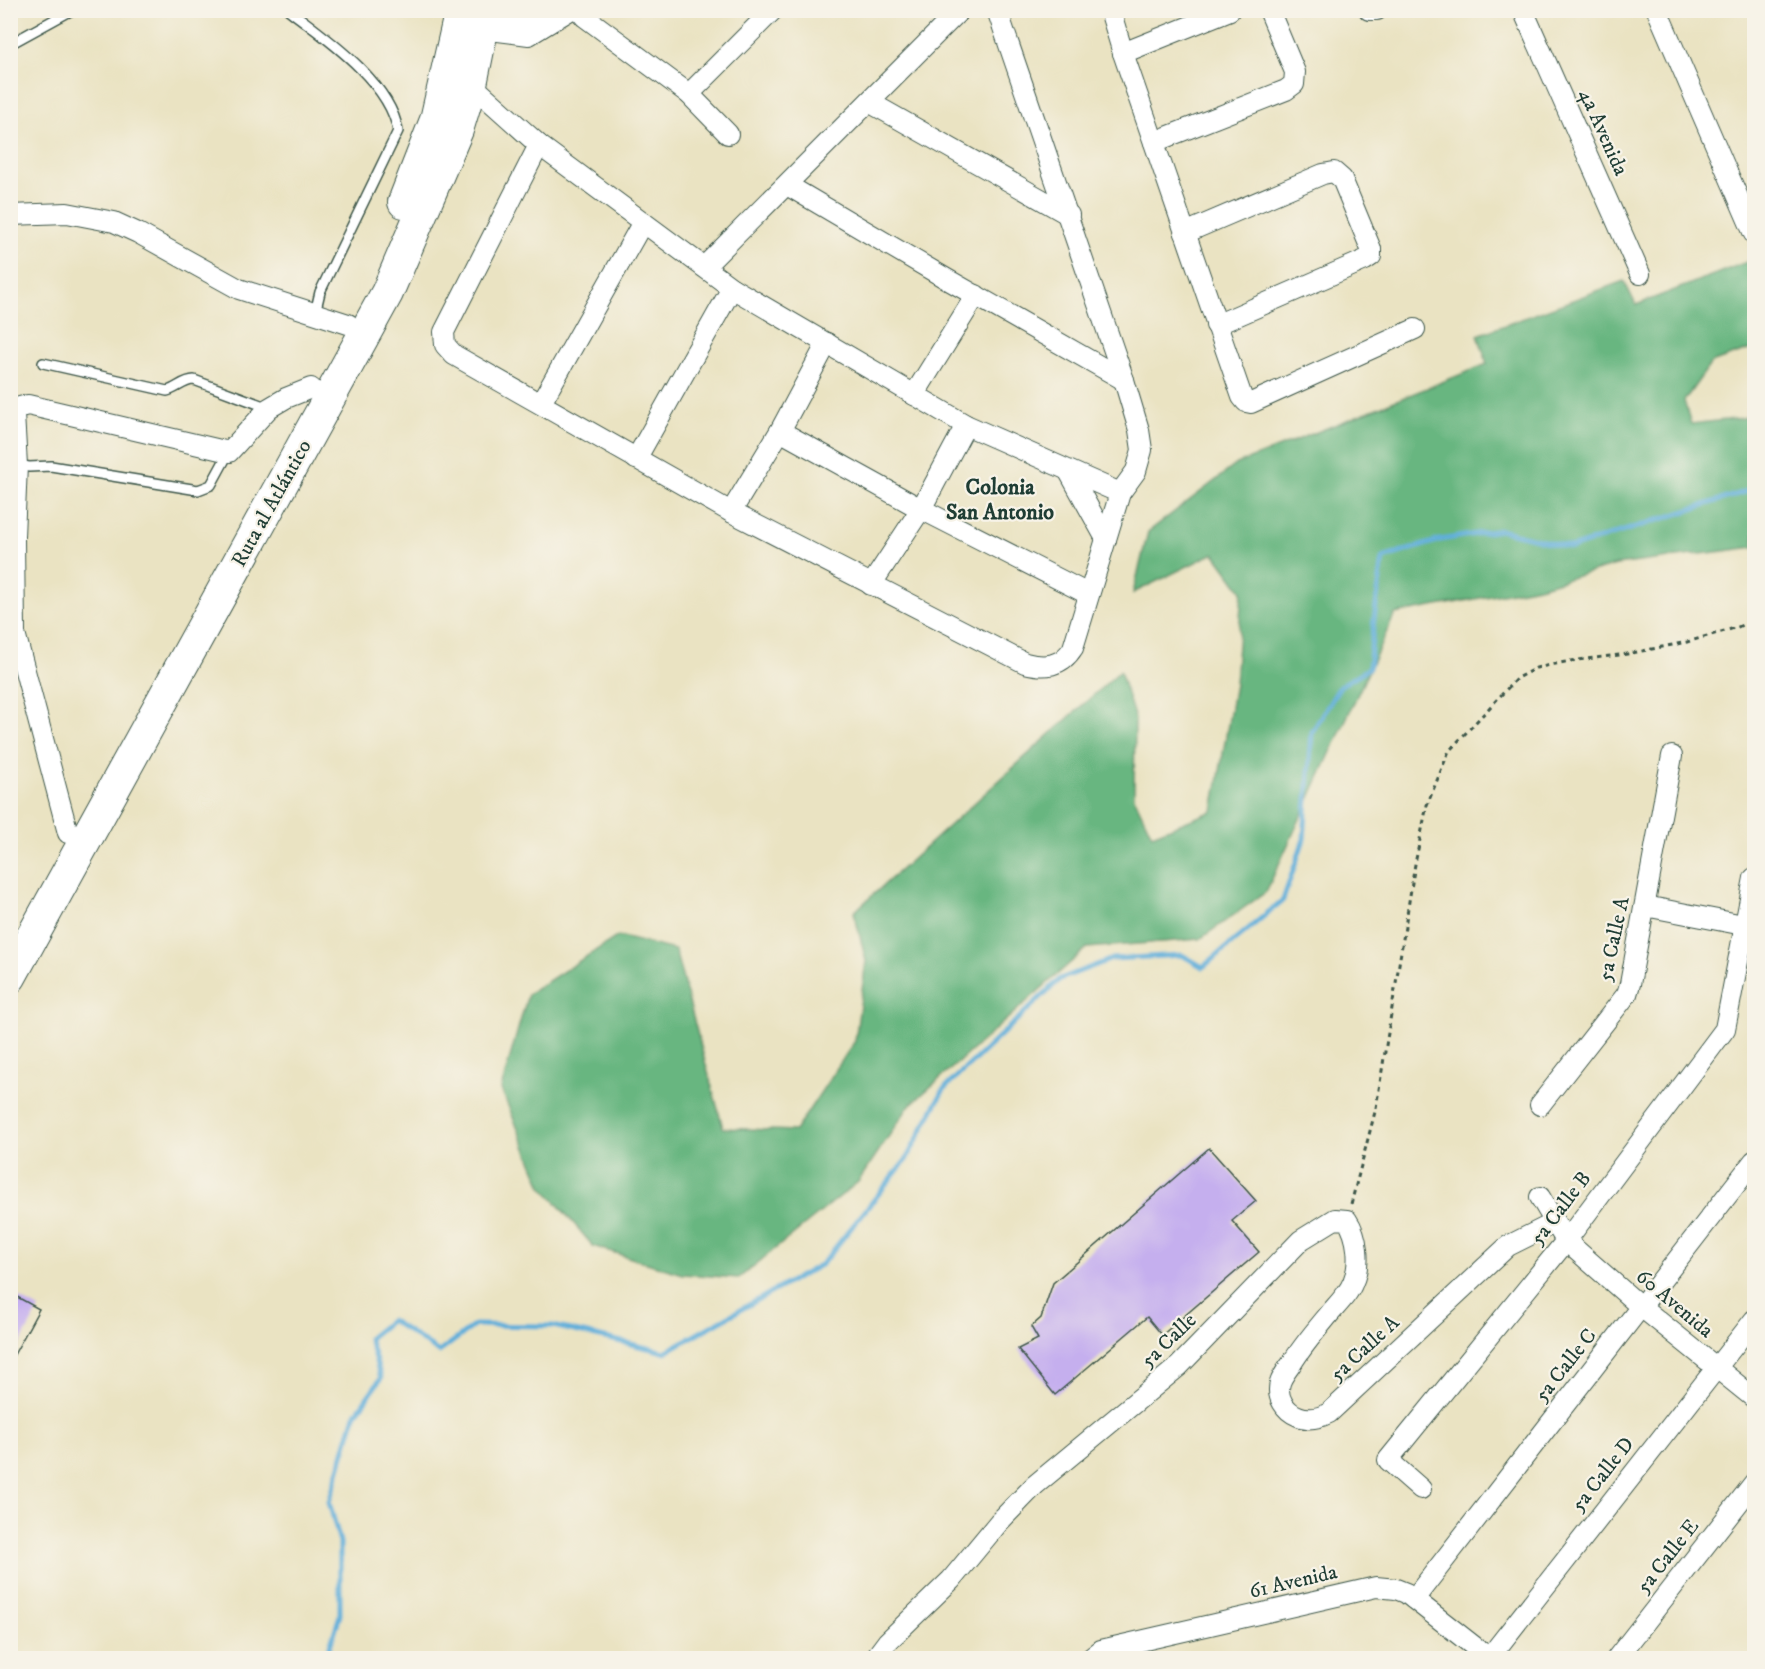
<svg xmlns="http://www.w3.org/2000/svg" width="1765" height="1669" font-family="'IM FELL DW Pica',serif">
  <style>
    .forest { fill: #67b680; stroke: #437a5a; stroke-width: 1.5 }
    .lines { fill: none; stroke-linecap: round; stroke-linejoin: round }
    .stream { stroke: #60afda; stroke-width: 5 }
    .building { fill: #c5afee }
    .service-casing { stroke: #3d5649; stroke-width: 12 }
    .minor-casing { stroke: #3d5649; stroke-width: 22 }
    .trunk-casing { stroke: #3d5649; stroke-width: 34 }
    .path { stroke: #3d5649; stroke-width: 3; stroke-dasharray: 4.5 4.5; stroke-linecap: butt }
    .service { stroke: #fff; stroke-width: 9 }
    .minor { stroke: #fff; stroke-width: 20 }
    .trunk { stroke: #fff; stroke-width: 32 }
    .labels { text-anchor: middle; stroke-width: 4.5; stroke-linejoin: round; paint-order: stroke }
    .street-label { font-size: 21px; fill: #1f3d34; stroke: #f7f3e8 }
    .neighbourhood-label { font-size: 22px; font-weight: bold; fill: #1f3d34; stroke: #f7f3e8 }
  </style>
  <rect width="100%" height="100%" fill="#f7f3e8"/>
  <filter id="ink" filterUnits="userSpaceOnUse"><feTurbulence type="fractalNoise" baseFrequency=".0167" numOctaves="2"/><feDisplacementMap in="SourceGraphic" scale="12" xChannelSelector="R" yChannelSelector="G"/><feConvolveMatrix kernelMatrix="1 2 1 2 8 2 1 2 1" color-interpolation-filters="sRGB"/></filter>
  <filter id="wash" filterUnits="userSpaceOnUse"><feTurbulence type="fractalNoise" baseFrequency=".008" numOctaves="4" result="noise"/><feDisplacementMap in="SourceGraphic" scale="24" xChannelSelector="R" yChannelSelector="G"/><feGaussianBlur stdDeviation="1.35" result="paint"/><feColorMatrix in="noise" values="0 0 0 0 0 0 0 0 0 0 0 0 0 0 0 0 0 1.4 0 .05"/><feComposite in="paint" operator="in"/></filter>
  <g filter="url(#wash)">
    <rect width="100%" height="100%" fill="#eae3c2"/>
    <path class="forest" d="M1754,259V348L1711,363L1684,401L1691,424L1743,418L1754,414V547L1616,565L1539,587L1395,614L1266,892L1200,939L1087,948L909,1106L858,1182L739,1278L682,1274L593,1246L542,1186L501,1089L528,994L618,936L675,950L723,1128L795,1131L855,1041L866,961L854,912L1120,671L1135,719L1134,797L1152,835L1213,811L1235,684L1242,591L1214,553L1133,593L1148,532L1237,464L1487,364L1478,335L1624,281L1636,305Z"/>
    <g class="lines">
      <path class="stream" d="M324,1658L328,1652L340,1615V1542L329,1502L355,1415L381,1378L369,1338L391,1320L439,1352L475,1325L553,1326L665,1352L822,1264L906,1160L944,1089L1060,979L1112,959L1182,955L1203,967L1283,900L1304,839L1312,732L1340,686L1369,668L1374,619L1383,558L1440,540L1500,530L1571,548L1754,489"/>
    </g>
    <g id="blocks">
      <g class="building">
        <path d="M1209,1148L1256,1201L1232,1221L1259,1252L1162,1335L1147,1317L1055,1395L1018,1349L1038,1339L1031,1327L1041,1318L1053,1283Z"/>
        <path d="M10,1293L39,1309L10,1362Z"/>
      </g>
    </g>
  </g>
  <g filter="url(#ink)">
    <use href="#blocks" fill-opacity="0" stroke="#3d5649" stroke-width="1.5"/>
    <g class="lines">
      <defs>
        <g id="service">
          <path d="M289,10C326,38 390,82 398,131L320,292L315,313"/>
          <path d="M10,44L72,10"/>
          <path d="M43,363L167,391C176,389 184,380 194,380L269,408"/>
          <path d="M17,465L29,467L51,466L198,490L211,485L229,452"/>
        </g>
        <g id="minor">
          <path d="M579,10L585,17L689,94L728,134"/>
          <path d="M1110,10L1123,53L1242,397L1246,402L1251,403L1415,329"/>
          <path d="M1369,10H1377"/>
          <path d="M1523,10L1640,274"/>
          <path d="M1657,10L1754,234"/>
          <path d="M485,13L533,20L540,28"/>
          <path d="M482,29L529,35L570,10"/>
          <path d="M1123,53L1230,10"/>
          <path d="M471,84L539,145L732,288L966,425L1120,493"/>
          <path d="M689,94L773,10"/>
          <path d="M869,102L1069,215"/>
          <path d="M1154,142L1286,90L1294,84L1295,72L1269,10"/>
          <path d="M539,145L444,332L445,345L454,355L731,512L1025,663C1045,668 1061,667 1073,648L1120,493L1136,471L1142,450L1139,430L1124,380L997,10"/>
          <path d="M787,185L945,278L1124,380"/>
          <path d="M10,215L67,213L114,222L138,233L239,289L348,324"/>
          <path d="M1185,233L1323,174L1334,172L1342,179L1371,249V256L1365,260L1216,325"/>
          <path d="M704,267L960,10"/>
          <path d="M914,395L976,295"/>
          <path d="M541,403L643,222"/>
          <path d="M780,431L921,509L1088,594"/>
          <path d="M636,459L732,288"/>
          <path d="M1069,472L1106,539"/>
          <path d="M731,512L780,431L827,343"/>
          <path d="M871,585L921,509L966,425"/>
          <path d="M68,833L15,633L14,537L17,465L14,414L16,408L28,405L229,452L269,408L286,398L311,388"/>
          <path d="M1645,906L1754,927"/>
          <path d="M1540,1105L1627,994L1630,984L1672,756"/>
          <path d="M1540,1197L1566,1241L1640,1306L1754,1398"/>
          <path d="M1421,1489L1388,1460L1566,1241L1725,1029L1754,878"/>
          <path d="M1414,1599L1754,1161"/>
          <path d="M875,1658L887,1642L951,1580L999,1522L1035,1485L1179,1366L1301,1240L1335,1219L1347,1220C1358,1236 1361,1264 1353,1282C1349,1293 1339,1303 1331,1312C1317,1329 1303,1345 1292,1363C1288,1369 1282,1376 1280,1383C1276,1397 1285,1411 1298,1416C1309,1421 1319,1418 1329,1413L1508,1246L1554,1223"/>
          <path d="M1091,1658L1101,1650L1376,1587L1396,1589L1406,1593L1489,1658"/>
          <path d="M1489,1658L1754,1320"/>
          <path d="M1617,1658L1754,1483"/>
        </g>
        <g id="trunk">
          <path d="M404,202L436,120L461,10"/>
          <path d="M10,977L387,293L457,130L471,84L486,10"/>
        </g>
      </defs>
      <use href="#service" class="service-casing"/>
      <use href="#minor" class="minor-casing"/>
      <use href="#trunk" class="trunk-casing"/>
      <path class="path" d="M1351,1204L1376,1108L1415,864L1427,805L1449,751L1517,678L1536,668L1570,661L1627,654L1687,642L1738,627L1754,619"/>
      <use href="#service" class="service"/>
      <use href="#minor" class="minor"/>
      <use href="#trunk" class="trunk"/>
    </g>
  </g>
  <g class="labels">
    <g class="street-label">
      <text transform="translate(1604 132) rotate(66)" y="7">4a Avenida</text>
      <text transform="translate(271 503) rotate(-61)" y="7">Ruta al Atlántico</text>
      <text transform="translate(1613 939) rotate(-78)" y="7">5a Calle A</text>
      <text transform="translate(1560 1208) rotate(-53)" y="7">5a Calle B</text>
      <text transform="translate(1675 1303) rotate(40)" y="7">60 Avenida</text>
      <text transform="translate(1168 1340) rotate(-44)" y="7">5a Calle</text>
      <text transform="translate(1364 1348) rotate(-43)" y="7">5a Calle A</text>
      <text transform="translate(1565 1365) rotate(-52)" y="7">5a Calle C</text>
      <text transform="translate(1602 1474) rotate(-52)" y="7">5a Calle D</text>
      <text transform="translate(1667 1556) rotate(-52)" y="7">5a Calle E</text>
      <text transform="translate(1293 1581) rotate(-13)" y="7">61 Avenida</text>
    </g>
    <g class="neighbourhood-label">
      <text x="1000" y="494">Colonia<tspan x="1000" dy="25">San Antonio</tspan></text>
    </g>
  </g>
  <rect width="1765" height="1669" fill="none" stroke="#f7f3e8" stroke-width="36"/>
</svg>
